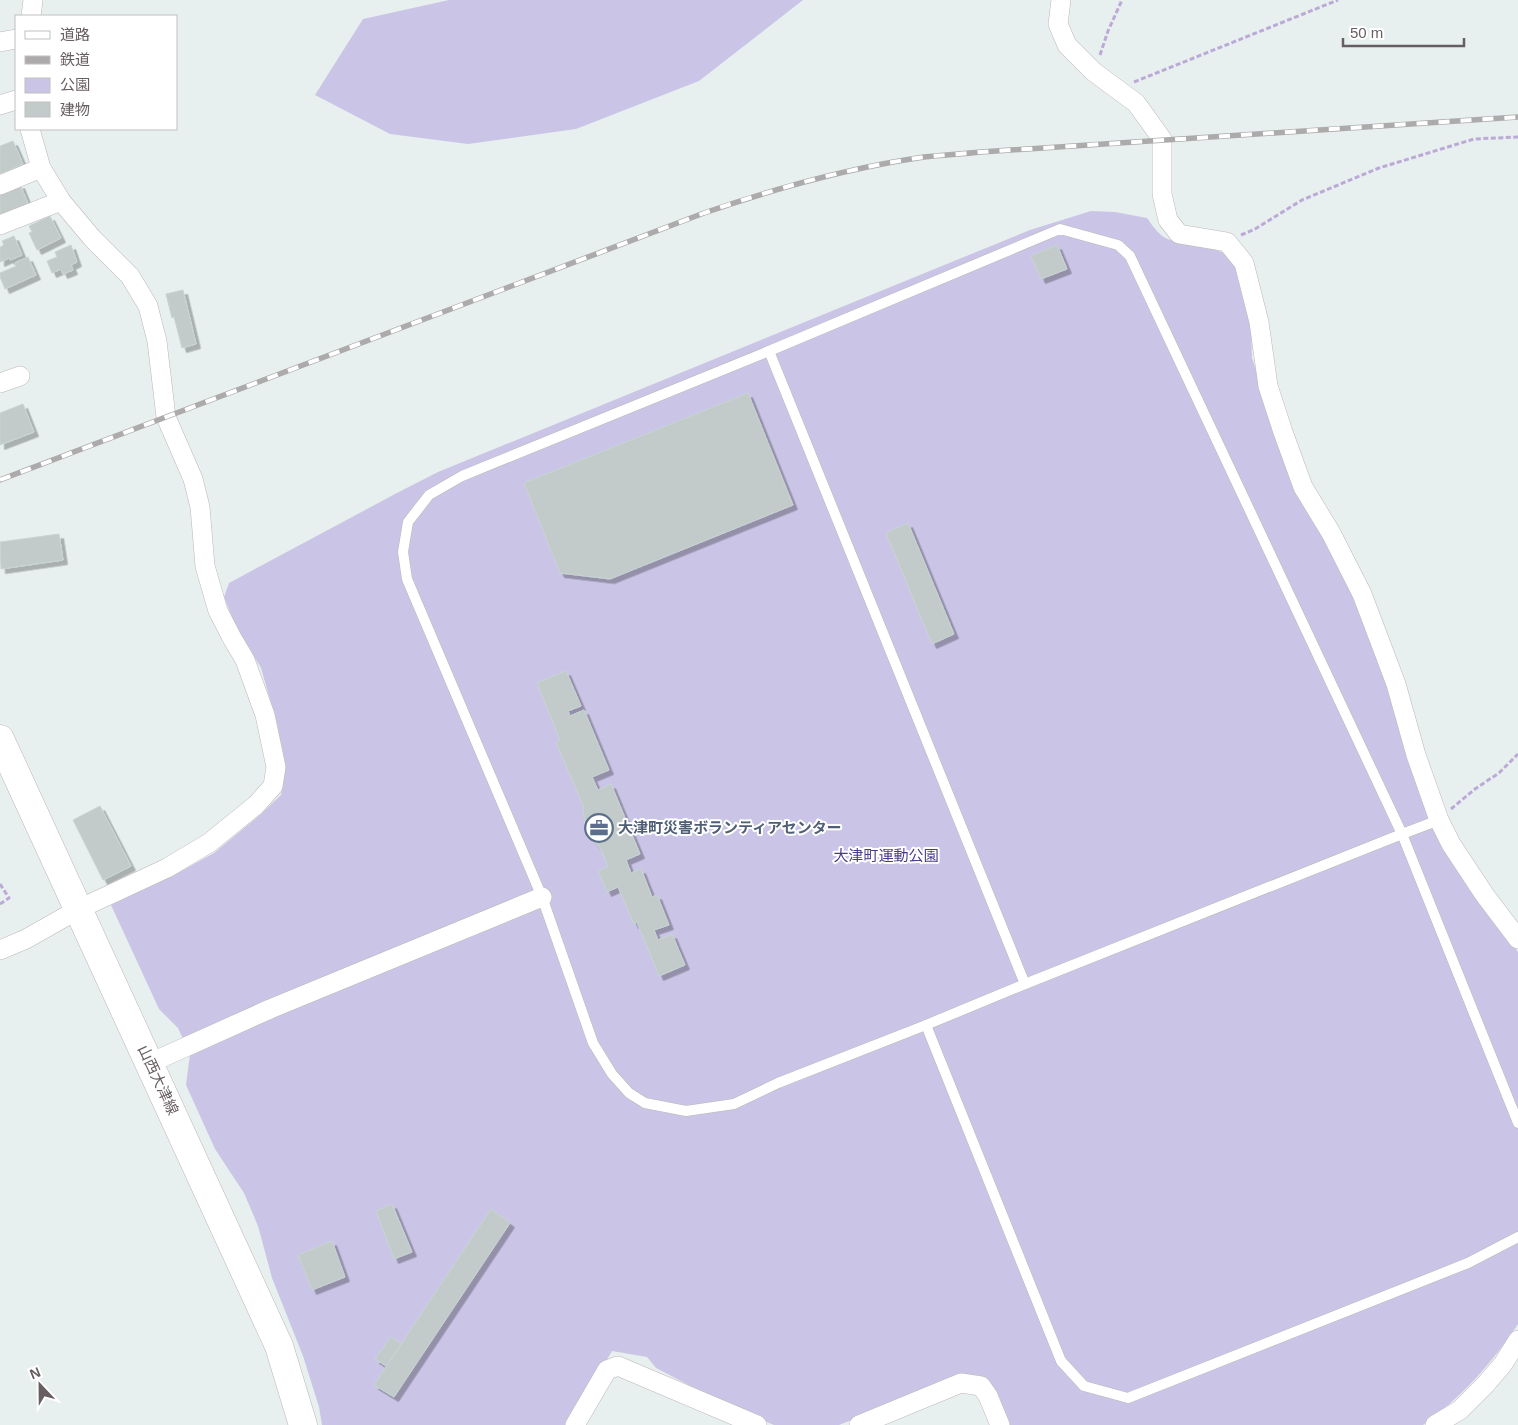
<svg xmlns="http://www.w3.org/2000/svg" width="1518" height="1425" font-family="Arial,'Noto Sans JP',sans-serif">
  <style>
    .green { fill: #cac5e6 }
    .building { fill: #c3cbca; stroke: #c6d5d2; filter: url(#shadow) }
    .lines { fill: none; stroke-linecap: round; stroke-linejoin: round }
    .service-casing { stroke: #bdb7b8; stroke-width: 11 }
    .minor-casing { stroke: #bdb7b8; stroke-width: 20 }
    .secondary-casing { stroke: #beb5b8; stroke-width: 29 }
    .path { stroke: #bca9d7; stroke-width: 3; stroke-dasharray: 5 2.5; stroke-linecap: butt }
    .service { stroke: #fff; stroke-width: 10 }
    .minor { stroke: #fff; stroke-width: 19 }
    .secondary { stroke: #fff; stroke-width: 28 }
    .rail-casing { stroke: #adaaab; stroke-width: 5.5 }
    .rail { stroke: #fff; stroke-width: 4; stroke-dasharray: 11; stroke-linecap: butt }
    .labels { text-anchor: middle; stroke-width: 4; stroke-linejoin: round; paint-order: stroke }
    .service-label { font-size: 15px; font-weight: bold; fill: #4e5e75; stroke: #fff; text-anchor: start }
    .park-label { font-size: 15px; fill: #4a3b89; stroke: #fff }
    .street-label { font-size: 15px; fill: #675e61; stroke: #fff }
  </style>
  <defs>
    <filter id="shadow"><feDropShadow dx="4.5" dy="4.5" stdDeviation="0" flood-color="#0004"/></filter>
  </defs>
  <rect width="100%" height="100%" fill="#e7f0ef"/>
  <g class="green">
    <path d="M449,0H803L699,81L576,129L468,144L390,134L315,95L363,19Z"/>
    <path d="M1091,211L1115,212L1147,218C1167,247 1170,238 1200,245C1209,247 1218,251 1227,254L1244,282L1251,327L1252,358L1291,475L1332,546L1376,655L1410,754L1471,886L1518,952V1324C1493,1362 1461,1398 1423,1425H1008L994,1391L982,1376H964L839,1425H774L733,1408L656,1368L647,1357L612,1351L595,1380L565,1425H322L319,1407L303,1356L272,1278L258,1226L244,1193L215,1149L186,1085L190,1054L178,1028L159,1009L111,905L185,869L214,853L260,815L281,795L285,767L277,724L261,668L236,627L224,597L229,583L395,494L438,472L1030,230Z"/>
  </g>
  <g class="building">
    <path d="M13,141L23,164L0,174V146Z"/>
    <path d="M20,184L29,206L0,218V192Z"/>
    <path d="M50,216L61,238L37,250L29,233L32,232L29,226Z"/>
    <path d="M14,236L22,255L10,260L9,258L0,262V247L4,245L2,241Z"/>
    <path d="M71,245L77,262L71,265L73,270L63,274L61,269L52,273L47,261L57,257L55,252Z"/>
    <path d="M1057,245L1067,269L1041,279L1031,256Z"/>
    <path d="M28,257L36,275L5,289L0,277V273L16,266L15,263Z"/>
    <path d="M183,290L196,344L182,348L174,317L172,318L166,294Z"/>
    <path d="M748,393L793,505L610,579L560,573L524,483Z"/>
    <path d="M23,404L34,432L0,445V413Z"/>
    <path d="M908,523L954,634L932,644L886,533Z"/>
    <path d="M59,534L63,560L1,569L0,542Z"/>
    <path d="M566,671L581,706L568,711L570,716L584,710L609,770L592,777L598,790L611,784L640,854L626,860L631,873L641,869L652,897L657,895L669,925L654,930L658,940L672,934L685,965L659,976L637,922L634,924L618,887L607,892L598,871L608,867L601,849L591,839L585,826L583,805L556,742L560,740L537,683Z"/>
    <path d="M100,806L131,866L103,880L73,820Z"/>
    <path d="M392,1204L412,1252L394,1259L376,1211Z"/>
    <path d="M491,1209L510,1223L394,1397L374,1385Z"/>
    <path d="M332,1241L345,1277L312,1290L298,1255Z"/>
    <path d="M391,1337L401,1344L386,1366L375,1359Z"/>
  </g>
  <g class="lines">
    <defs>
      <g id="service">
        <path d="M769,351L1025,984"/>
        <path d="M1439,820L1402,834L1025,984L926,1025L778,1083L734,1104L686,1111L645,1103L629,1093L612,1074L593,1043L542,897L407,579L403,552L408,522L429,495L462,476L769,351L1060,229L1118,245L1130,256L1402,834L1518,1123"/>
        <path d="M926,1025L1061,1361L1084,1386L1128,1398L1468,1263L1518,1237"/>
      </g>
      <g id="minor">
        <path d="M1061,0L1058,24L1067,45L1094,72L1136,103L1162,139V194L1168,220L1179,234L1227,242L1244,263L1259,322L1268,386L1283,432L1303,487L1331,533L1362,594L1396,684L1416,755L1439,820L1451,844L1484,894L1518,939"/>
        <path d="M31,16L33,0"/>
        <path d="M0,42L16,39"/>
        <path d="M0,105L16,100"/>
        <path d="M0,185L41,168"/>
        <path d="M0,225L61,201"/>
        <path d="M0,383L20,376"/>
        <path d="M0,950L26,939L79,909L167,868L209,843L256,805L273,786L276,767L265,715L245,660L232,638L218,611L205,566L200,507L193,479L166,417L157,341L148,306L130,276L92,238L61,201L41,168L30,129"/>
        <path d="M150,1063L270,1009L542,897"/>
        <path d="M575,1425L607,1370L618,1366L757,1425"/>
        <path d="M859,1425L961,1383L981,1386L988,1396L1000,1425"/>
        <path d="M1435,1425L1460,1410L1485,1385L1503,1364L1518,1340"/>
      </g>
      <path id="secondary" d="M0,739L279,1346L303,1425"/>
    </defs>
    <use href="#service" class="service-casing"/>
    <use href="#minor" class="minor-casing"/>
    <use href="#secondary" class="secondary-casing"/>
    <g class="path">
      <path d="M1100,55L1108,31L1122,0"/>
      <path d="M1134,82L1338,0"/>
      <path d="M1241,235L1255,229L1302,200L1379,168L1474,139L1518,137"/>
      <path d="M1451,809L1475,789L1499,773L1518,754"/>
      <path d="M0,884L9,898L0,904"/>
    </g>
    <use href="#service" class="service"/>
    <use href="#minor" class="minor"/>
    <use href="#secondary" class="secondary"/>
    <defs>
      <path id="rail" d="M0,480L704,213C776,188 848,168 924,157C943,155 962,154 981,152L1518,117"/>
    </defs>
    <use href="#rail" class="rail-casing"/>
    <use href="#rail" class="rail"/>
  </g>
  <defs>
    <symbol id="office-ring" viewBox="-11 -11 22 22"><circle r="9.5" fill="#fff" stroke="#5c6f8a" stroke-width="1.5"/><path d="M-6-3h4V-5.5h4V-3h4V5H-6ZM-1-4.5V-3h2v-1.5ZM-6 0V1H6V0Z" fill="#5c6f8a"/></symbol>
  </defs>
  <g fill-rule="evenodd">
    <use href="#office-ring" x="583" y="812" width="32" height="32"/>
  </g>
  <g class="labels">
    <g class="service-label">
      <text x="618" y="833">大津町災害ボランティアセンター</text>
    </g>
    <g class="park-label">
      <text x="886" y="861">大津町運動公園</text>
    </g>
    <g class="street-label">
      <text transform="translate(158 1080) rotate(65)" y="5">山西大津線</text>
    </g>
  </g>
  <rect x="15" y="15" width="162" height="115" fill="#ffffff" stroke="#c2bfc0"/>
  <rect x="25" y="31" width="25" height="8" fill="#ffffff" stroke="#c2bfc0"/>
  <text x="60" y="40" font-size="15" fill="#675e61">道路</text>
  <rect x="25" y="56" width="25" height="8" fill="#adaaab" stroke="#c2bfc0"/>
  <text x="60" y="65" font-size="15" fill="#675e61">鉄道</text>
  <rect x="25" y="78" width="25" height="15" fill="#cac5e6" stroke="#c2bfc0"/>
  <text x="60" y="90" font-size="15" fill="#675e61">公園</text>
  <rect x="25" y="102" width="25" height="15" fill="#c3cbca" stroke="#c2bfc0"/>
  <text x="60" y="115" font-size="15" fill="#675e61">建物</text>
  <g transform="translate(40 1385) rotate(338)" stroke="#ffffff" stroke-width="4" paint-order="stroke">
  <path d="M0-4L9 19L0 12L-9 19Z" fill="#675e61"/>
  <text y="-8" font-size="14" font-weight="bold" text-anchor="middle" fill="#675e61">N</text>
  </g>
  <path d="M1343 38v8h121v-8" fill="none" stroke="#675e61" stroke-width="2.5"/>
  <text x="1350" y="38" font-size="15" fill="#675e61" stroke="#ffffff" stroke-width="4" paint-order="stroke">50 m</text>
</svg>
